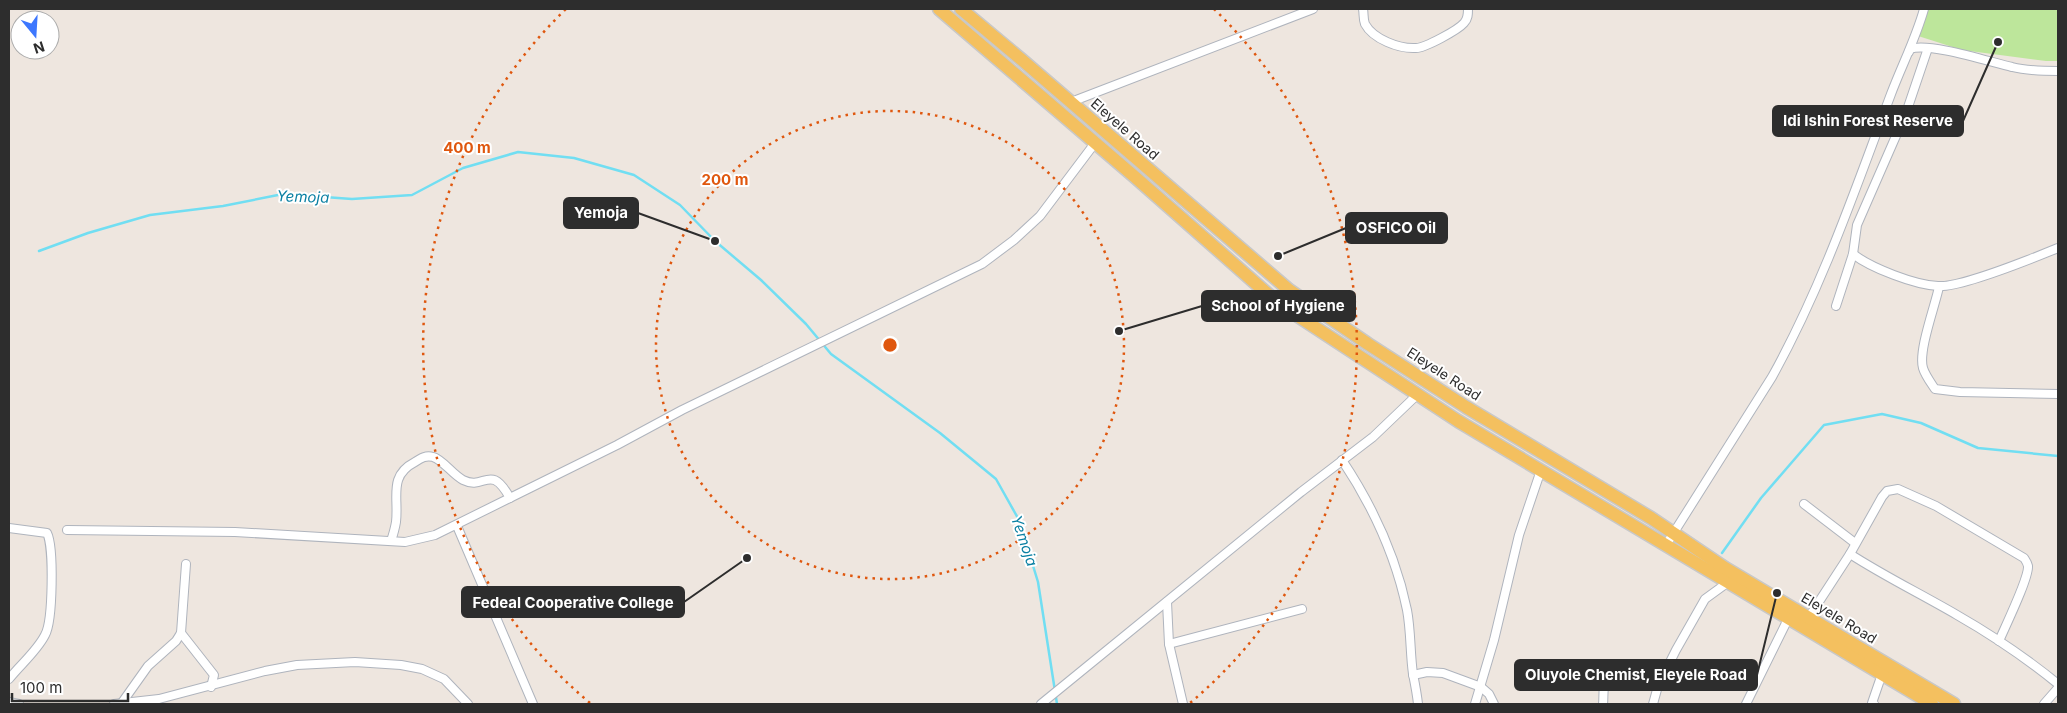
<svg xmlns="http://www.w3.org/2000/svg" width="2067" height="713" font-family="Inter,sans-serif">
  <style>
    .park { fill: #bde69b }
    .lines { fill: none; stroke-linecap: round; stroke-linejoin: round }
    .stream { stroke: #71def2; stroke-width: 2.5 }
    .minor-casing { stroke: #afb4bd; stroke-width: 10 }
    .primary-casing { stroke: #c8c8c8; stroke-width: 15 }
    .minor { stroke: #fff; stroke-width: 8 }
    .primary { stroke: #f4c05f; stroke-width: 12 }
    .ring { fill: none; stroke: #df570e; stroke-width: 2.5; stroke-dasharray: 2.5 5 }
    .labels { text-anchor: middle; stroke-width: 4; stroke-linejoin: round; paint-order: stroke }
    .street-label { font-size: 14px; fill: #2d2d2d; stroke: #fff }
    .water-label { font-size: 15px; font-style: italic; fill: #0b80a3; stroke: #fff }
    .centre { fill: #df570e; stroke: #fff; stroke-width: 2.5 }
    .ring-label { font-size: 15px; text-anchor: middle; font-weight: bold; fill: #df570e; stroke: #fff; stroke-width: 4; stroke-linejoin: round; paint-order: stroke }
    .leader { fill: none; stroke: #2d2d2d; stroke-width: 2 }
    .callout-dot { fill: #2d2d2d; stroke: #fff; stroke-width: 2 }
    .callout { fill: #2d2d2d; stroke: #2d2d2d; stroke-width: 2 }
    .callout-label { font-size: 15px; text-anchor: middle; font-weight: bold; fill: #fff }
  </style>
  <rect width="100%" height="100%" fill="#eee6df"/>
  <path class="park" d="M1920,9H2058V61H2046L1962,50L1915,35Z"/>
  <g class="lines">
    <g class="stream">
      <path d="M39,251L88,233L150,215L223,206L283,194L352,199L412,195L463,168L518,152L574,158L634,175L680,205L715,241L761,280L806,324L831,354L940,433L996,479L1019,520L1038,582L1057,704"/>
      <path d="M1722,553L1761,498L1824,425L1882,414L1921,423L1978,448L2058,456"/>
    </g>
    <defs>
      <g id="minor">
        <path d="M1363,9C1364,14 1363,19 1365,24C1373,39 1399,49 1416,48C1425,48 1458,30 1464,23C1468,19 1468,14 1468,9"/>
        <path d="M1909,52L1910,49C1929,42 1990,62 2012,67C2027,71 2043,71 2058,71"/>
        <path d="M1071,102L1313,9"/>
        <path d="M1853,254C1871,268 1915,285 1938,286C1959,288 2036,257 2058,248"/>
        <path d="M1939,287C1935,306 1918,351 1923,368C1925,375 1931,383 1935,389L1960,392L2058,394"/>
        <path d="M1836,306L1853,254L1857,225L1906,113L1928,48"/>
        <path d="M1342,460C1372,505 1396,557 1407,610C1411,631 1410,653 1413,674C1415,684 1417,694 1418,704"/>
        <path d="M1804,504L1855,543"/>
        <path d="M457,526L533,704"/>
        <path d="M9,528L47,533C54,547 53,621 45,635C37,651 20,665 9,679"/>
        <path d="M67,530L235,532L405,542L435,535L617,445L682,410L982,264L1014,240L1040,216L1095,143"/>
        <path d="M391,541C393,535 395,528 396,522C399,497 388,476 415,462C421,458 426,455 433,457C442,459 453,475 463,480C485,491 490,462 510,498"/>
        <path d="M1666,545L1772,377C1822,287 1855,190 1891,94C1902,65 1916,38 1924,9"/>
        <path d="M1850,554C1884,576 1921,594 1957,615C1992,635 2026,658 2058,684"/>
        <path d="M1167,602L1169,644L1183,704"/>
        <path d="M1809,617L1850,554L1882,497L1887,491L1898,489L1936,506L2024,558C2026,561 2027,562 2028,566C2029,578 2005,627 1999,641"/>
        <path d="M181,633L214,675L211,687"/>
        <path d="M1169,644L1302,609"/>
        <path d="M1413,675L1427,672L1443,673L1481,687L1489,694L1494,704"/>
        <path d="M9,702L19,704"/>
        <path d="M114,704L159,699L265,671L297,665L355,662L401,665L422,669L444,679L468,704"/>
        <path d="M121,704L148,666L176,641L181,633L186,564"/>
        <path d="M1041,704L1301,492L1373,437L1418,394"/>
        <path d="M1475,704L1494,640L1519,535L1541,470"/>
        <path d="M1603,704C1604,697 1602,686 1607,681C1616,670 1648,682 1658,686"/>
        <path d="M1653,704L1658,686L1676,650L1705,599L1727,583"/>
        <path d="M1746,704L1788,619"/>
        <path d="M1874,704L1872,703L1882,674"/>
        <path d="M2044,704L2058,688"/>
      </g>
      <g id="primary">
        <path d="M939,9L1135,177L1278,303L1458,421L1932,704"/>
        <path d="M961,9L1022,60L1289,290L1368,344L1466,407L1651,518L1725,568L1954,704"/>
      </g>
    </defs>
    <use href="#minor" class="minor-casing"/>
    <use href="#primary" class="primary-casing"/>
    <use href="#minor" class="minor"/>
    <use href="#primary" class="primary"/>
  </g>
  <g class="ring">
    <circle cx="890" cy="345" r="234"/>
    <path d="M590 703A467 467 0 0 1 566 9M1214 9A467 467 0 0 1 1190 703"/>
  </g>
  <g class="labels">
    <g class="street-label">
      <text transform="translate(1125 129) rotate(41)" y="5">Eleyele Road</text>
      <text transform="translate(1444 374) rotate(33)" y="5">Eleyele Road</text>
      <text transform="translate(1839 618) rotate(31)" y="5">Eleyele Road</text>
    </g>
    <g class="water-label">
      <text transform="translate(303 197) rotate(2)" y="5">Yemoja</text>
      <text transform="translate(1024 541) rotate(71)" y="5">Yemoja</text>
    </g>
  </g>
  <circle cx="890" cy="345" r="8" class="centre"/>
  <g class="ring-label">
    <text x="467" y="153">400 m</text>
    <text x="725" y="185">200 m</text>
  </g>
  <path class="leader" d="M1998 42L1963 121M715 241L638 213M1278 256L1346 228M1119 331L1202 306M747 558L684 602M1777 593L1757 675"/>
  <g class="callout-dot">
    <circle cx="1998" cy="42" r="5"/>
    <circle cx="715" cy="241" r="5"/>
    <circle cx="1278" cy="256" r="5"/>
    <circle cx="1119" cy="331" r="5"/>
    <circle cx="747" cy="558" r="5"/>
    <circle cx="1777" cy="593" r="5"/>
  </g>
  <g class="callout">
    <rect x="1773" y="106" width="190" height="30" rx="5"/>
    <rect x="564" y="198" width="74" height="30" rx="5"/>
    <rect x="1346" y="213" width="101" height="30" rx="5"/>
    <rect x="1202" y="291" width="153" height="30" rx="5"/>
    <rect x="462" y="587" width="222" height="30" rx="5"/>
    <rect x="1515" y="660" width="242" height="30" rx="5"/>
  </g>
  <g class="callout-label">
    <text x="1868" y="126">Idi Ishin Forest Reserve</text>
    <text x="601" y="218">Yemoja</text>
    <text x="1396" y="233">OSFICO Oil</text>
    <text x="1278" y="311">School of Hygiene</text>
    <text x="573" y="608">Fedeal Cooperative College</text>
    <text x="1636" y="680">Oluyole Chemist, Eleyele Road</text>
  </g>
  <rect width="2067" height="713" fill="none" stroke="#2d2d2d" stroke-width="20"/>
  <g transform="translate(35 35) rotate(162)"><circle r="24" fill="#ffffff" stroke="#ababab"/>
  <path d="M0-4L9 19L0 12L-9 19Z" fill="#3d77fe"/>
  <text y="-8" font-size="14" font-weight="bold" text-anchor="middle" fill="#2d2d2d">N</text>
  </g>
  <path d="M12 693v8h116v-8" fill="none" stroke="#2d2d2d" stroke-width="2.5"/>
  <text x="20" y="693" font-size="15" fill="#2d2d2d" stroke="#ffffff" stroke-width="4" paint-order="stroke">100 m</text>
</svg>
